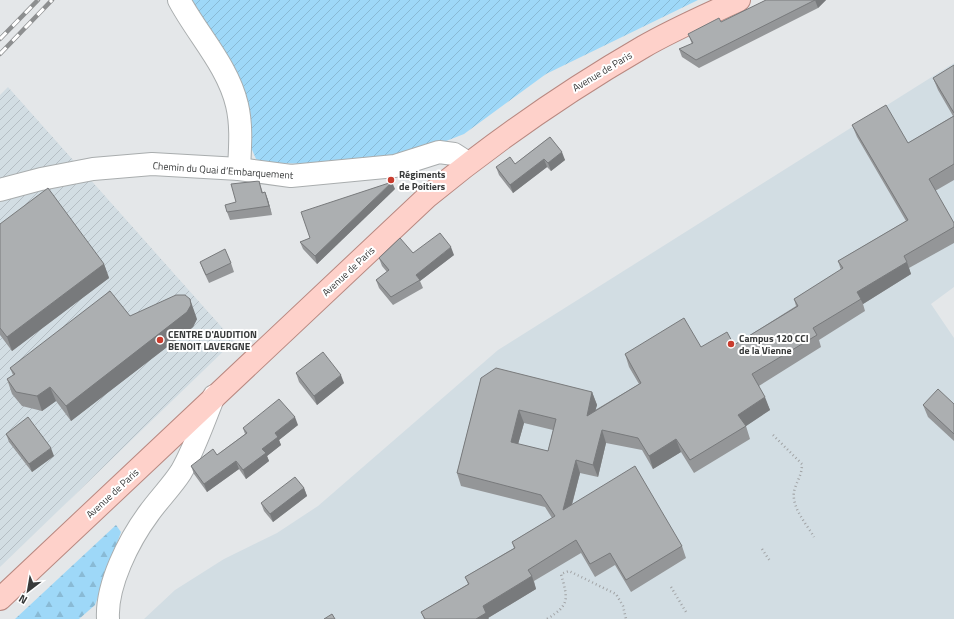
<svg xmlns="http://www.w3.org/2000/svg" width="954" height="619" font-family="'Titillium Web',sans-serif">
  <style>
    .built { fill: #d2dde3 }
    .industrial { fill: url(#industrial-furrows) }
    .forest { fill: url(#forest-firs) }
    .garden { fill: url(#garden-furrows) }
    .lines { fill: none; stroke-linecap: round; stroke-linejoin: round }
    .minor-casing { stroke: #a9adae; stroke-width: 24 }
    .major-casing { stroke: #b88880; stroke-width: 24 }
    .path { stroke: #a1a3a5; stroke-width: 2.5; stroke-dasharray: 1 3; stroke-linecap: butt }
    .minor { stroke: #fff; stroke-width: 22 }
    .major { stroke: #fed1ca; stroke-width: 22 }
    .rail-casing { stroke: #8d8f90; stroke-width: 4.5 }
    .rail { stroke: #fff; stroke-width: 3; stroke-dasharray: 9; stroke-linecap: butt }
    .wall { fill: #949698; fill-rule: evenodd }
    .shaded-wall { fill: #787a7c }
    .building { fill: #acafb1; stroke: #787a7c; fill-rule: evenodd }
    .poi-dot { fill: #c93c2e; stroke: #fff; stroke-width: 1.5 }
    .labels { text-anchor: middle; stroke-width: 4; stroke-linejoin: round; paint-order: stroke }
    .street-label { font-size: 10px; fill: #383a3a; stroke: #fff }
    .poi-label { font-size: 10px; font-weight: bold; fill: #383a3a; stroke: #fff; text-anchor: start }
  </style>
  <defs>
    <pattern id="industrial-furrows" width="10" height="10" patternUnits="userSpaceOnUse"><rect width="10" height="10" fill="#d2dde3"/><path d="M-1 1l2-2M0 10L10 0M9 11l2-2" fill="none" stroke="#b5bec4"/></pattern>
    <pattern id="forest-firs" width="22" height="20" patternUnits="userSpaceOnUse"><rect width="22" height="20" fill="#9ed8f8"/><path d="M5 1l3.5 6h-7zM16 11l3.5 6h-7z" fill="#89bad5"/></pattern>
    <pattern id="garden-furrows" width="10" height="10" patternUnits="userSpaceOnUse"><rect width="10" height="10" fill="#9ed8f8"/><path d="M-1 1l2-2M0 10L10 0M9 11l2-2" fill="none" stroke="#89bad5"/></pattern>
  </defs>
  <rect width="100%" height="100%" fill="#e4e7e9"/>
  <path class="built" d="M954,63V287L931,304L954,338V619H144L175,590L224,559L277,533L318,506L498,350Z"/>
  <path class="industrial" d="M8,87L234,341L0,567V95Z"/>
  <path class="forest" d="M116,525L121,532L95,605L79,619H15Z"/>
  <path class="garden" d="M188,0H698L546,74L464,134L418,152L325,164L266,163L256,159Z"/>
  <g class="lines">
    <defs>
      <g id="minor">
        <path d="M179,0C197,34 228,66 237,105C242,126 240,148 239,169"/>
        <path d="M0,190L41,179L93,169L152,164L239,169L291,176L395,166L439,152L454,154L468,163"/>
        <path d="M108,619C106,585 129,540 149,513C159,499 172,486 181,472C194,450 204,420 214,396"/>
      </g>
      <path id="major" d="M0,599L427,197C495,141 567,91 643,47C674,29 707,15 739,0"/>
    </defs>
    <use href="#minor" class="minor-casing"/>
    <use href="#major" class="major-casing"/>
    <g class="path">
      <path d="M773,435L802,464C802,474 798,479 795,488C789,505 806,523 814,537"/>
      <path d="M762,549L770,561"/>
      <path d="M671,587L686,612"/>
      <path d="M547,619C570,605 568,599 561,574L569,571L616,594L623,606L626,619"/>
    </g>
    <use href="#minor" class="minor"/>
    <use href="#major" class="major"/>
    <defs>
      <g id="rail">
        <path d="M0,39L38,0"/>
        <path d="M0,54L52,0"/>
      </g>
    </defs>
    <use href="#rail" class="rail-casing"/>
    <use href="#rail" class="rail"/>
  </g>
  <g class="wall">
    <path d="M766,0H826L818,8L699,68L682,57L679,49L692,44L688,34L721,22Z"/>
    <path d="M954,65V180L935,191L954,223V243L909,268L911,274L863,304L865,311L819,340L821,347L759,386L770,410L746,426L750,439L694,473L681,452L653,469L642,450L606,443L598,477L580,473L572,505L682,546L686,558L631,592L615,565L595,577L581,553L534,581L536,589L488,618L489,619H424L421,612L468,584L465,577L514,548L512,542L552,518L545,507L461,486L457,473L481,378L592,392L597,405L595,410L639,384L629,367L625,354L701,347L734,345L796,306L794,299L841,270L838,261L906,221L857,137L852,125L908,143L953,116L938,90L933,78ZM524,423L553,430L548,451L518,444Z"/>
    <path d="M550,137L565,160L551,171L547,167L513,193L499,175L496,167L515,164Z"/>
    <path d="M259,181L263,193L265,192L268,200L272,215L230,220L227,212L236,202Z"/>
    <path d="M395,189L317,264L303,249L300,242L310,238Z"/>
    <path d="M0,224L104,264L109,278L12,351L0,335Z"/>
    <path d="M413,253L454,255L420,281L423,288L393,305L379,288L376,280L387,272L382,266L379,258Z"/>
    <path d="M200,262L231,263L234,272L209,283L203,270Z"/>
    <path d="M130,316L197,319L193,327L71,421L56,401L42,411L22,406L12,394L7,379L13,375L10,368Z"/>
    <path d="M296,373L344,383L317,405L299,382Z"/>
    <path d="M954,404V441L928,417L923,405Z"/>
    <path d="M298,425L279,440L281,445L267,456L269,461L246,479L239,469L207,492L194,474L191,466L217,455L245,434L243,428Z"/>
    <path d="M6,434L54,456L32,472L9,442Z"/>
    <path d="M304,488L307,496L273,522L264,511L261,503Z"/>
  </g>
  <g class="shaded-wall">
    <path d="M815,0H826L818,8Z"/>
    <path d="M562,152L565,160L551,171L548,163Z"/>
    <path d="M544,159L547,167L513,193L510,185Z"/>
    <path d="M392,182L395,189L317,264L315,256Z"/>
    <path d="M265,192L268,200L272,215L269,206Z"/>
    <path d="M451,247L454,255L420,281L416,275Z"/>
    <path d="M907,262L911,274L863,304L857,292Z"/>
    <path d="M104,264L109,278L12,351L7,337Z"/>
    <path d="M190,299L197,319L193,327L71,421L66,406Z"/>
    <path d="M341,375L344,383L317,405L314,396Z"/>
    <path d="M50,387L56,401L42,411L37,396Z"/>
    <path d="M592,392L597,405L591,428L587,416Z"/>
    <path d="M765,397L770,410L743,428L738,415Z"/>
    <path d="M519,410L524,423L515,455L511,442Z"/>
    <path d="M295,417L298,425L279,440L281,445L267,456L269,461L246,479L243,470L262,449L275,433Z"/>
    <path d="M602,430L606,443L598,477L593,465Z"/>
    <path d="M676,439L681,452L653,469L649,456Z"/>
    <path d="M51,448L54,456L32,472L29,464Z"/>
    <path d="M576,460L580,473L567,523L563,510Z"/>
    <path d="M236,461L239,469L207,492L204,484Z"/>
    <path d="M304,488L307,496L273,522L270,514Z"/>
    <path d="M532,576L536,589L488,618L489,619H476L483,606Z"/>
  </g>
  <g class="building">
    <path d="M766,0H815L696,60L679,49L693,43L688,34L719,18L721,22Z"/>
    <path d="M954,65V113L933,78Z"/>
    <path d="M886,105L908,143L954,116V164L929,179L954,223V227L904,256L907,262L857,292L861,299L813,328L817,335L752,374L765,397L738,415L746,426L690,460L676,439L649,456L638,438L602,430L593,465L576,460L563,510L635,466L682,546L626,580L610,553L590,564L576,540L528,570L532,576L483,606L486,613L476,619H425L421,612L469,584L465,577L515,548L512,542L555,516L541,495L457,473L481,378L496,368L592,392L587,416L641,383L625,354L684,318L701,347L727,332L734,345L798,306L794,299L843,268L838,261L908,220L852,125ZM519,410L556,419L548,451L511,442Z"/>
    <path d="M550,137L562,152L548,163L544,159L510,185L496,167L510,157L515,164Z"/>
    <path d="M259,181L262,193L265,192L269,206L227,212L225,205L236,202L231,184Z"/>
    <path d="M392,182L315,256L300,242L310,238L301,212Z"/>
    <path d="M48,188L104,264L7,337L0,328V224Z"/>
    <path d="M440,233L451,247L416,275L420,280L391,297L376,280L389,270L379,258L400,238L413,253Z"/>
    <path d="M225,249L231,263L206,275L200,262Z"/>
    <path d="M110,291L130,316L176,295H185L190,299L191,305L187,312L66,406L50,387L37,396L16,392L7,379L15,374L10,368Z"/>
    <path d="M323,352L341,375L314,396L296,373Z"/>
    <path d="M938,389L954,404V434L923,405Z"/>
    <path d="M279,399L295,417L275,433L278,437L262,449L266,453L243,470L236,461L204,484L191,466L213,449L217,455L247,433L243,428Z"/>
    <path d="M28,417L51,448L29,464L6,434Z"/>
    <path d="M295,477L304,488L270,514L261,503Z"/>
    <path d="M332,614L335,619H324Z"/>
  </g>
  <g class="poi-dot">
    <circle cx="391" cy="180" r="4"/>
    <circle cx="160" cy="340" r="4"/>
    <circle cx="731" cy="344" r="4"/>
  </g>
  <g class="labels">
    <g class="street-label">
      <text transform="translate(602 71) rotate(-31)" y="4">Avenue de Paris</text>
      <text transform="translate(223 170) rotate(4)" y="4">Chemin du Quai d’Embarquement</text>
      <text transform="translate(348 271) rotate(-43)" y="4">Avenue de Paris</text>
      <text transform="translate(112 493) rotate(-43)" y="4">Avenue de Paris</text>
    </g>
    <g class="poi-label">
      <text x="399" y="178">Régiments<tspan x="399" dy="12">de Poitiers</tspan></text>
      <text x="168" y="338">CENTRE D'AUDITION<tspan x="168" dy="12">BENOIT LAVERGNE</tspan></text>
      <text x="739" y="342">Campus 120 CCI<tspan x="739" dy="12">de la Vienne</tspan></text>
    </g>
  </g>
  <g transform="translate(28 591) rotate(211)" stroke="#ffffff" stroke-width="3" paint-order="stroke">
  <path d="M0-3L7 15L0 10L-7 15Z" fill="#383a3a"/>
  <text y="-6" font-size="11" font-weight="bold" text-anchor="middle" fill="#383a3a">N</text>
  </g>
</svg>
